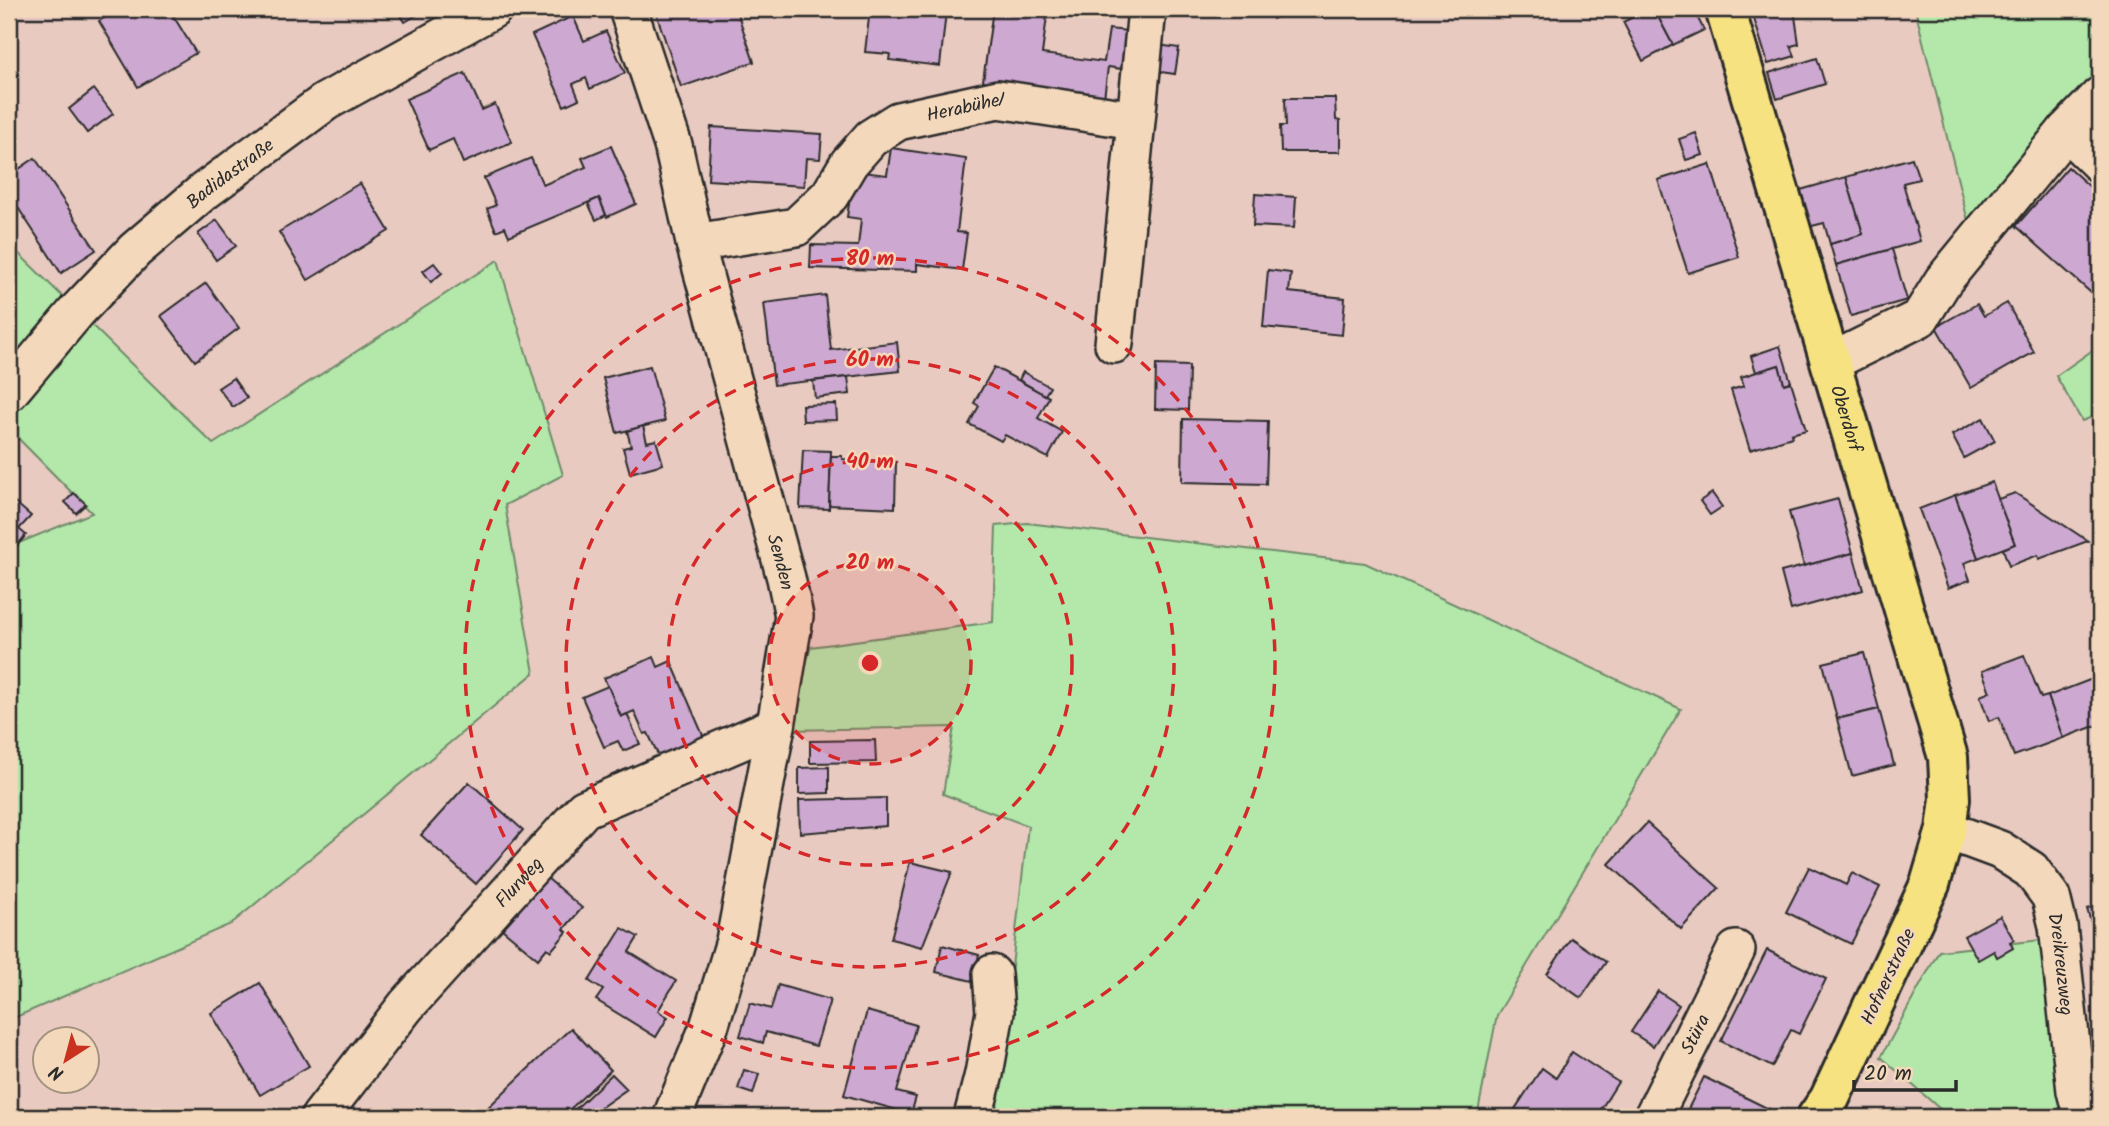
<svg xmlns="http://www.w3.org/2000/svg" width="2109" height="1126" font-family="Kalam,sans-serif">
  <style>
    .green { fill: #b3e8aa; stroke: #6f8a6a; stroke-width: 2 }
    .building { fill: #cda8d0; stroke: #2b2b2b; stroke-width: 2 }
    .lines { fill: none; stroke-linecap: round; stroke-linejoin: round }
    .minor-casing { stroke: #2b2b2b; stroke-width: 42 }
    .major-casing { stroke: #2b2b2b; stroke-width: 44 }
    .minor { stroke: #f4d8bb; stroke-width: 37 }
    .major { stroke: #f6e281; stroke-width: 38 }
    .ring { fill: none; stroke: #d62828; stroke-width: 3.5; stroke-dasharray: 12 9 }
    .labels { text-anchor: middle; stroke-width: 5; stroke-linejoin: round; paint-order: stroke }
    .street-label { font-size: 19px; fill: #2b2b2b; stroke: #f4d8bb }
    .centre { fill: #d62828; stroke: #f4d8bb; stroke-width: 3.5 }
    .ring-label { font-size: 21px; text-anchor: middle; font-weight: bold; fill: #d62828; stroke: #f4d8bb; stroke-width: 5; stroke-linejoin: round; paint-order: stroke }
  </style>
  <rect width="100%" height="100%" fill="#e8cac1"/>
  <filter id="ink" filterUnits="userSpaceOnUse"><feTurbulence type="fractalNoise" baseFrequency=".0143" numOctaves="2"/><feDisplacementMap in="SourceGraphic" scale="14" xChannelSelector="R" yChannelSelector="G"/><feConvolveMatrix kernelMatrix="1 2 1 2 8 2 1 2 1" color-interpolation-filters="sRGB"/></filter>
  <g filter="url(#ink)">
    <g class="green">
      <path d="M1915,9H2100V78L1968,221Z"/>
      <path d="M9,244L213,444L498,260L563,475L505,505L534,673L231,924L9,1020V547L92,513L9,429Z"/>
      <path d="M2100,345V414L2082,421L2056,376Z"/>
      <path d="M1027,523L1365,563L1681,709L1497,1015L1477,1117H971L1011,975L1028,826L943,794L954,727L786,730L811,647L993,622L996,526Z"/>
      <path d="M2060,938L2074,1117H1949L1881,1057L1939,951Z"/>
    </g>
    <g class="building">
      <path d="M120,9H169L196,53L138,87L99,21Z"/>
      <path d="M397,9H427L405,22Z"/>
      <path d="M670,9H736L754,62L681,87L656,13Z"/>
      <path d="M870,9H919L946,12L940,66L889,60L890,54L865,52Z"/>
      <path d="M993,9H1048L1042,54L1104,62L1109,29L1127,31L1122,69L1108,67L1104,98L983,81Z"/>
      <path d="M1267,9H1292L1273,19Z"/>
      <path d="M1649,9H1654L1673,45L1643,61L1623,22Z"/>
      <path d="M1654,9H1693L1704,30L1673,45Z"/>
      <path d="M1751,9H1794L1799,44L1791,46L1795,56L1768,64Z"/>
      <path d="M573,16L584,41L606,31L625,73L590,89L586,78L573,84L579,99L564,106L532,35Z"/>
      <path d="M1158,45L1179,48L1175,74L1154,71Z"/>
      <path d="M1817,58L1825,84L1777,99L1769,73Z"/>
      <path d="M465,73L482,110L495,104L512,142L463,163L453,139L429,150L406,99Z"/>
      <path d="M94,89L113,114L87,133L69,109Z"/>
      <path d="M1285,98H1335L1336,120L1340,121V152H1281L1280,126H1286Z"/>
      <path d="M711,127L822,134L820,159L806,158L804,186L708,180Z"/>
      <path d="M1696,133L1703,155L1686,160L1679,139Z"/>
      <path d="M611,146L636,204L607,217L599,198L509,236L505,227L496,231L487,209L496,205L484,178L531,158L543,185L586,167L582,158Z"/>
      <path d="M891,148L966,159L957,232L967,233L962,270L917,264V271L810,268L811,245L858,246L861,219L847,217L854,171L887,175Z"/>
      <path d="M35,158L96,250L61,273L9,194V176Z"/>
      <path d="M1912,158L1919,179L1903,183L1920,241L1836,265L1830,244L1863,234L1846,177Z"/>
      <path d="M1710,164L1739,257L1688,273L1658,180Z"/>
      <path d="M2068,167L2100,196L2099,300L2016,226Z"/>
      <path d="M1846,177L1863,234L1830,244L1824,223L1808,227L1797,191Z"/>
      <path d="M360,183L389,231L308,280L279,232Z"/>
      <path d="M1255,194L1296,197L1294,228L1253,226Z"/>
      <path d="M599,198L606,215L596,220L588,203Z"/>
      <path d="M217,220L236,246L216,260L198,234Z"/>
      <path d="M1892,249L1907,300L1851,316L1836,265Z"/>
      <path d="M434,263L442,273L431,282L423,271Z"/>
      <path d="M1268,270L1291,273L1289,292L1345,298L1342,335L1263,327Z"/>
      <path d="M206,283L239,328L195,361L161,316Z"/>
      <path d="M825,295L831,350L897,342L900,371L774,385L764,303Z"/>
      <path d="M2007,303L2034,352L1971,388L1936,327L1977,304L1984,316Z"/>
      <path d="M1780,346L1791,382L1784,384L1779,365L1756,372L1751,356Z"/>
      <path d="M1156,365L1189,366L1188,410L1155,409Z"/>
      <path d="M1779,365L1784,384L1791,382L1806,430L1791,434L1792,437L1750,450L1731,390L1744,386L1741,377Z"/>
      <path d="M650,366L665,421L617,433L603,378Z"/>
      <path d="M994,367L1049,397L1038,418L1062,432L1048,458L1005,435L1001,441L969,424L979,406L974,403Z"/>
      <path d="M1023,372L1050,387L1045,395L1019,380Z"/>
      <path d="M848,377L850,394L815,398L813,381Z"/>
      <path d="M233,378L247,398L233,407L218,388Z"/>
      <path d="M836,404L837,420L803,421L802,405Z"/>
      <path d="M1983,418L1995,441L1964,458L1952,435Z"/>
      <path d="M1183,419L1268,421L1266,484L1182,482Z"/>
      <path d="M643,426L647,442L656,440L663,464L630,473L623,448L631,446L627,431Z"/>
      <path d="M803,450L831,451L829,509L800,508Z"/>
      <path d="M831,456H842V459L896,462L895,508L829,505Z"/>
      <path d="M1992,482L2015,544L1978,558L1955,495Z"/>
      <path d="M74,493L86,504L76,513L65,502Z"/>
      <path d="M1712,493L1722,507L1710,515L1700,501Z"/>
      <path d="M2015,493L2088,541L2039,559L2038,555L2009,566L2003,549L2015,544L1998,499Z"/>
      <path d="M1955,495L1978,558L1964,563L1970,580L1948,588L1919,509Z"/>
      <path d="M9,497L31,516L19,529L26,535L9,555Z"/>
      <path d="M1838,499L1853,553L1804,566L1789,512Z"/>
      <path d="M1853,553L1863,590L1791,610L1781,572Z"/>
      <path d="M1864,653L1879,709L1837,719L1823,663Z"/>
      <path d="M2024,655L2041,698L2048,696L2063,738L2014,756L1999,717L1989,721L1980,696L1990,692L1982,671Z"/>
      <path d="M654,657L658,667L671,661L705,740L660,759L648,733L644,734L634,711L621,717L604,678Z"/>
      <path d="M2100,676V724L2063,738L2048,696Z"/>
      <path d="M608,686L621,717L627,714L640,744L623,751L618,741L604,747L582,697Z"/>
      <path d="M1879,709L1894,765L1852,776L1837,719Z"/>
      <path d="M875,740L876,762L810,763V741Z"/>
      <path d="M829,767V793L799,794V768Z"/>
      <path d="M469,782L523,830L476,884L421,835Z"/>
      <path d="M886,798V826L800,833L799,800Z"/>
      <path d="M1647,823L1719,888L1681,929L1609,864Z"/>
      <path d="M910,862L952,872L922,947L891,939Z"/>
      <path d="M1809,867L1846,885L1852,873L1880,887L1851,944L1786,912Z"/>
      <path d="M547,878L582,908L564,929L567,932L551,951L547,948L538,959L502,929Z"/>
      <path d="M2100,905V953L2087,909Z"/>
      <path d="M2000,916L2014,940L2010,942L2013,948L1997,957L1994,951L1978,960L1964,936Z"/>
      <path d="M622,928L638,937L629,952L676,981L658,1011L668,1017L656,1037L596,1000L603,990L589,981Z"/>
      <path d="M1571,938L1606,962L1581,998L1547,974Z"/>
      <path d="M942,945L979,955L972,981L936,972Z"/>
      <path d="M1767,950L1826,979L1799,1034L1791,1030L1772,1067L1721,1041Z"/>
      <path d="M260,983L309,1066L260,1095L211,1013Z"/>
      <path d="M778,985L830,1000L816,1046L766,1032L763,1043L740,1036L750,1003L771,1009Z"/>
      <path d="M1658,991L1679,1005L1653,1046L1631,1032Z"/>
      <path d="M867,1011L916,1025L897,1092L916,1097L911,1114L844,1095Z"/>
      <path d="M571,1028L611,1070L562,1117H478Z"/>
      <path d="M1572,1052L1618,1082L1596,1117H1527L1515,1109L1542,1068L1556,1078Z"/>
      <path d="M744,1070L759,1074L753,1094L738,1089Z"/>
      <path d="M612,1074L627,1089L587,1117L568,1116Z"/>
      <path d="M1704,1077L1775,1112L1772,1117H1684Z"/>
    </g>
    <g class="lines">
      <defs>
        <g id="minor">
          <path id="s1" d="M628,9L673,145L695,243L786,578L794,616L776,726L735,941L709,1027L672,1117"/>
          <path d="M2100,96L2066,131L2100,164"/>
          <path id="s2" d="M695,243L796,227L830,195L849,163L871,138L898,121L998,99L1135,120"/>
          <path d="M1114,344L1147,9"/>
          <path d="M1831,362L1920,318L1943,281L2066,131"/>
          <path id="s3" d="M9,392L77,311L135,250L203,192L325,102L493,9"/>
          <path id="s4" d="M1946,830L2000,850L2031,870L2051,897L2058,926L2076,1091L2083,1117"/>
          <path id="s5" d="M320,1117L406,1006L584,809L776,726"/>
          <path d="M973,1117L984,1074L995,1012L992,974"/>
          <path id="s6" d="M1653,1117L1736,950"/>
        </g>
        <g id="major">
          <path id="s7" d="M1725,9L1948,757L1950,799L1946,830L1930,884L1829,1100L1817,1117"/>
        </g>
      </defs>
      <use href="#minor" class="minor-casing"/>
      <use href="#major" class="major-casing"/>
      <use href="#minor" class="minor"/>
      <use href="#major" class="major"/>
    </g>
  </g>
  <circle cx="870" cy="663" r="101" fill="#d62828" fill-opacity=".12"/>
  <g class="ring">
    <circle cx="870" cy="663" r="101"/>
    <circle cx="870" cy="663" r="202"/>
    <circle cx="870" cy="663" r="304"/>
    <circle cx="870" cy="663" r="405"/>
  </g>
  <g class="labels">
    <g class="street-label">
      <text dy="7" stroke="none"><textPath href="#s2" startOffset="320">Herabühel</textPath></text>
      <text dy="7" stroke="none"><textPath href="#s3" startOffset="312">Badidastraße</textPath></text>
      <text dy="7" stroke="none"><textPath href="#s7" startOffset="427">Oberdorf</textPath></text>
      <text dy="7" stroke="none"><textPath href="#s1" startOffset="574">Senden</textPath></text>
      <text dy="7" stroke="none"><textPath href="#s5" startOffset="308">Flurweg</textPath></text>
      <text dy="7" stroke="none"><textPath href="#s4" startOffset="196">Dreikreuzweg</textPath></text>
      <text transform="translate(1887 976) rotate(-65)" y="7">Hofnerstraße</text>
      <text dy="7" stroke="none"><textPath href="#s6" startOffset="93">Stüra</textPath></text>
    </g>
  </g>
  <circle cx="870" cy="663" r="10" class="centre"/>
  <g class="ring-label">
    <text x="870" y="265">80 m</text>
    <text x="870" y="366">60 m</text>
    <text x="870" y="468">40 m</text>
    <text x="870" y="569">20 m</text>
  </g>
  <rect width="2109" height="1126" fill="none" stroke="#f4d8bb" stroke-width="35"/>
  <rect x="18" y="18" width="2074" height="1091" fill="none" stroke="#2b2b2b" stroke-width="2.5" filter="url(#ink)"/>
  <g transform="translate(66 1060) rotate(216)"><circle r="33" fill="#f4d8bb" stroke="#a49381" stroke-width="2"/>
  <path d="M0-5L12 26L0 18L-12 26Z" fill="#c8321e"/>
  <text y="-10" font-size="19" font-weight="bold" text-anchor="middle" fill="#2b2b2b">N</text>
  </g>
  <path d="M1854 1080v10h102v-10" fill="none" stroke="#2b2b2b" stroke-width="3.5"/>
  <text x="1864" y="1080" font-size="21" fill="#2b2b2b" stroke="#f4d8bb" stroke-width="5" paint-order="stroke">20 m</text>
</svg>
